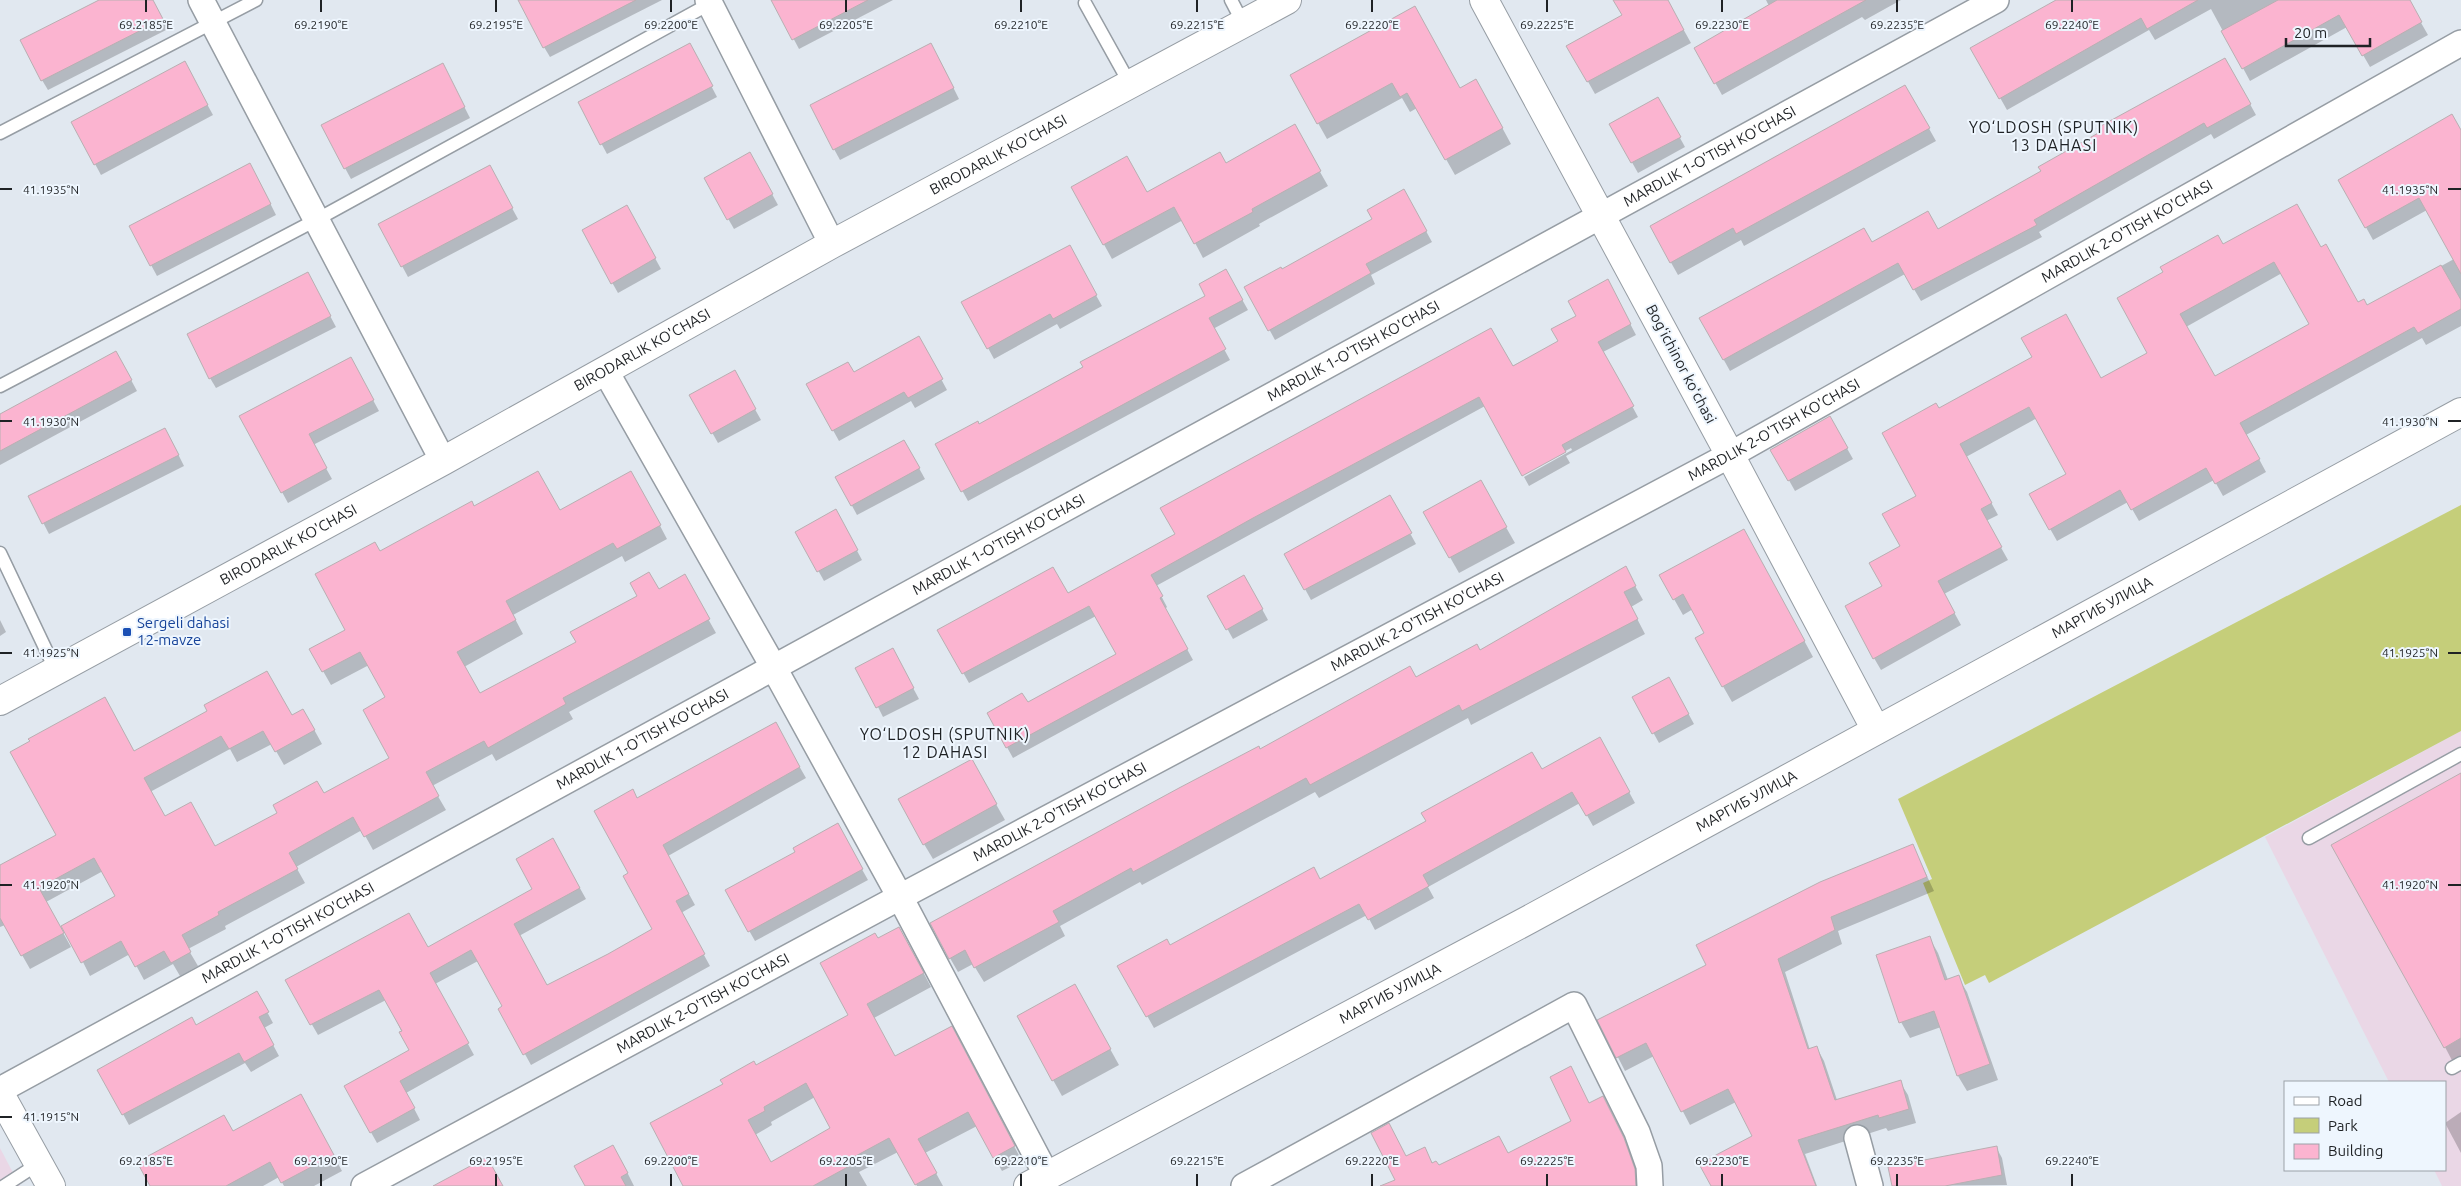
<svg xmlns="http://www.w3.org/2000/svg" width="2461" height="1186" font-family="Ubuntu,sans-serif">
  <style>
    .industrial { fill: #ead7e6 }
    .green { fill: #c5ce7a }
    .shadow { fill: #0003; fill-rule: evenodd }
    .building { fill: #fbb4d0; stroke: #b9afb2; fill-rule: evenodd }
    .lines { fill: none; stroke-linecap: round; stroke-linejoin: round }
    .service-casing { stroke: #969da4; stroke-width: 15 }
    .minor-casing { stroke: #969da4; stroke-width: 28 }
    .tertiary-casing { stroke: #969da4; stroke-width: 30 }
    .service { stroke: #fff; stroke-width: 12 }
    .minor { stroke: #fff; stroke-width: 25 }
    .tertiary { stroke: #fff; stroke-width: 28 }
    .ticks { fill: none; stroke: #1f2225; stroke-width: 2 }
    .transit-dot { fill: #1a4fb4; stroke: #eef6fe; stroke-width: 2 }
    .labels { text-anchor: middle; stroke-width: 4; stroke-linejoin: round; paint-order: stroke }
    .street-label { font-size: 15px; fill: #1f2225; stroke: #eef6fe }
    .transit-label { font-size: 15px; fill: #164399; stroke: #eef6fe; text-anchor: start }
    .neighbourhood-label { font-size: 16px; letter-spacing: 1px; fill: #1f2225; stroke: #eef6fe }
    .ticks-label { font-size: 12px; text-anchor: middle; fill: #1f2225; stroke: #eef6fe; stroke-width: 4; stroke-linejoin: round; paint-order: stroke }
  </style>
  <rect width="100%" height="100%" fill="#e1e8f0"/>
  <g class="industrial">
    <path d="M2461,731V1186H2442L2434,1170H2445V1082H2389L2265,837Z"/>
    <path d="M0,1148L20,1186H0Z"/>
  </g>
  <path class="green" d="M2461,505V731L1989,983L1985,975L1965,985L1923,883L1932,879L1898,799Z"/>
  <g class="shadow">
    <path d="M101,0H152L168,29L48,90L42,80Z"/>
    <path d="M529,0H662L550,57L544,47Z"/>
    <path d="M773,0H893L799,49Z"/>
    <path d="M1615,0H1667L1691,43L1595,94L1568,46L1623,16Z"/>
    <path d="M1766,0H1901L1865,20L1862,17L1722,95L1696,48L1769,6Z"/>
    <path d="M2059,0H2408L2428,35L2370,67L2347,27L2250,81L2211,9L2155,40L2149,30L2007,110L1972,48Z"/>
    <path d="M1414,8L1459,89L1485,96L1511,144L1455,175L1417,108L1410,112L1402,98L1327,139L1291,75Z"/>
    <path d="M695,55L717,97L607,154L579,102Z"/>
    <path d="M937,55L959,99L840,160L834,149Z"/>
    <path d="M2225,59L2256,115L2214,139L2211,134L2039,232L2042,237L1921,301L1905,274L1730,371L1701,319L1872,244L1937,230L2042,172Z"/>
    <path d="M190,73L213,115L101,175L73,123Z"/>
    <path d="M448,75L470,118L351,179L322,126Z"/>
    <path d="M1905,86L1936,141L1744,246L1741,240L1678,275L1651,227Z"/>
    <path d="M1658,98L1685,147L1638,173L1611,125Z"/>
    <path d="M1294,126L1328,186L1259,224L1260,226L1203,258L1183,220L1112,259L1073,188L1147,193L1226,165Z"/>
    <path d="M2461,132V326L2426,345L2422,338L2246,435L2266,472L2223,496L2214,480L2139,521L2128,502L2057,541L2031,495L2068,475L2037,418L1966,457L1998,515L1986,521L2008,560L1944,594L1961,625L1881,670L1874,658L1884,587L1901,546L1918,496L1938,409L2101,380L2149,353L2223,246L2321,249L2358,304L2367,307L2454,259L2427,210L2373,240L2340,180ZM2282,273L2311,324L2214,378L2186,327Z"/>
    <path d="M750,154L778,205L734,229L705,178Z"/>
    <path d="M256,175L276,215L157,276L130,226Z"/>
    <path d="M494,175L518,219L408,277L380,225Z"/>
    <path d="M1404,191L1432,242L1371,275L1375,284L1275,340L1246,287L1281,271L1374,220Z"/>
    <path d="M627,207L661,269L618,293L583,231Z"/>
    <path d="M1069,247L1102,306L1060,329L1057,324L994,359L963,302Z"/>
    <path d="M1226,271L1248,310L1213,329L1230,360L968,501L937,445L979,426L1207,296Z"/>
    <path d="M313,284L336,327L216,388L210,378Z"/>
    <path d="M1613,291L1636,335L1603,352L1638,417L1566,456L1570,463L1529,486L1524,477L1572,450L1571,448L1522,475L1485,406L1156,586L1167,607L1165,609L1193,660L1013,758L988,713L1027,704L1117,655L1096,616L969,683L939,630L1067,594L1559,342L1578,316Z"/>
    <path d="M919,338L947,390L915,408L911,401L839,441L808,385L853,374Z"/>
    <path d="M116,352L137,391L0,465V415Z"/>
    <path d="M356,369L379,411L313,445L332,479L288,503L241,417Z"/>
    <path d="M734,372L761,420L718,443L691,395Z"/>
    <path d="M1830,418L1853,459L1795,491L1772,450Z"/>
    <path d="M171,440L184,466L49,534L30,497Z"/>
    <path d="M904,441L925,479L857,515L837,478Z"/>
    <path d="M1480,482L1515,543L1459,573L1425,513Z"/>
    <path d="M639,486L667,539L625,562L622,556L513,615L523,634L464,667L479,695L578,642L684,576L716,633L569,712L573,719L496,761L492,754L432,786L446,810L373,850L362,830L296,867L305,883L225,926L226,929L188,949L198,966L180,976L173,964L144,980L130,954L90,976L83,962L116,897L103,871L46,902L71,947L30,969L5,925L0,927V866L57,835L134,752L292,717L311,724L322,744L284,765L272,744L237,762L230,749L150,792L165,818L215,847L324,795L391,758L387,698L369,665L331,685L311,650L347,630L380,553L474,508L560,512Z"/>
    <path d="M1390,497L1416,544L1311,600L1286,554Z"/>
    <path d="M841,521L862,560L824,581L797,532Z"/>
    <path d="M1753,546L1813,657L1732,702L1696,639L1706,633L1693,609L1683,615L1661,576Z"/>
    <path d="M1625,568L1643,600L1631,607L1645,634L1471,725L1468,718L1319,798L1315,792L1142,885L1140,882L1060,926L1065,936L984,982L973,964L958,972L950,958L1260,750L1480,651Z"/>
    <path d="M1244,576L1268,620L1233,639L1209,596Z"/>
    <path d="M0,620L6,632L0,636Z"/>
    <path d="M898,660L919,699L883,717L878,707Z"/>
    <path d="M1675,689L1694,724L1659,743L1634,698Z"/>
    <path d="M775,724L806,778L668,856L695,905L681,913L710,966L531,1065L500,1009L504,1007L478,961L435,984L474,1055L406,1093L420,1120L377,1143L345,1086L411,1051L386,1000L318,1035L287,981L428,948L534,890L553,840L586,899L519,936L547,986L608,955L654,930L630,874L637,800Z"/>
    <path d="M1600,739L1635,803L1593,826L1580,803L1428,887L1434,898L1375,930L1367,915L1154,1028L1119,966L1170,947L1320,880L1542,771Z"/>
    <path d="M971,760L1005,820L933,859L924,844Z"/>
    <path d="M2461,775V1065L2456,1068L2445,1047Z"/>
    <path d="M837,825L868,880L755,941L726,890L797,852Z"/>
    <path d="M1913,846L1934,891L1838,931L1842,944L1785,972L1810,1050L1817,1048L1824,1061L1837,1100L1900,1082L1908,1095L1916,1123L1888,1131L1886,1128L1805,1154L1817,1186H1713L1754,1136L1736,1102L1690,1125L1654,1056L1625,1071L1599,1020L1708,965Z"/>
    <path d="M1929,937L1938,953L1948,980L1958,977L1967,992L1998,1080L1967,1091L1958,1076L1941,1027L1910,1038L1901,1022L1877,956Z"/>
    <path d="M878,940L907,942L931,987L874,1018L895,1058L959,1042L1022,1161L1002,1171L977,1126L925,1153L943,1186H917L898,1152L859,1172L867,1186H686L755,1067L850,1016ZM815,1097L832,1129L770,1163L755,1135L772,1125L771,1122Z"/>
    <path d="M1075,986L1119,1065L1062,1096L1018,1017Z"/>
    <path d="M257,993L273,1023L264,1028L279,1056L251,1072L245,1063L129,1125L99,1070L196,1027Z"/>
    <path d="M1589,1104L1610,1111L1631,1153L1642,1186H1399L1407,1157L1424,1149L1433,1164L1438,1167L1508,1154L1573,1122Z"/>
    <path d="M309,1111L342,1171L314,1186H284L279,1177L263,1186H152L232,1132Z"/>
    <path d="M2461,1112V1153L2445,1123Z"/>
    <path d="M1996,1147L2002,1158L2007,1185L1893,1186Z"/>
    <path d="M621,1160L634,1186H586Z"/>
  </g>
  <g class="building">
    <path d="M99,0H153L163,19L41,81L20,40Z"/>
    <path d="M518,0H636L543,48Z"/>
    <path d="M771,0H868L792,40Z"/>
    <path d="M1613,0H1668L1684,30L1587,82L1566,46L1622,15Z"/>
    <path d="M1777,0H1866L1714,84L1694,48Z"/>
    <path d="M2056,0H2198L2147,29L2141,18L1999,99L1970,48Z"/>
    <path d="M2278,0H2410L2422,22L2362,56L2339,15L2242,69L2221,31Z"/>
    <path d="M1415,6L1460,88L1476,79L1503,128L1445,160L1407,93L1400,97L1392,83L1317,124L1290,75Z"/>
    <path d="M690,43L713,86L600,145L578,102Z"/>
    <path d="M931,43L954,88L833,150L810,105Z"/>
    <path d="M2225,58L2251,104L2207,128L2204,123L2034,220L2037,225L1913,290L1898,263L1723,360L1699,318L1864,228L1872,242L1928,211L1938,229L2041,171L2038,167L2100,132L2097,128Z"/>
    <path d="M185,61L208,105L94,165L71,122Z"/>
    <path d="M443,63L465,107L344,169L321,125Z"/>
    <path d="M1905,85L1930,128L1736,234L1733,228L1670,263L1650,226Z"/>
    <path d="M1658,97L1681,137L1631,163L1609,124Z"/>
    <path d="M2452,114L2461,130V274L2419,198L2365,228L2338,180Z"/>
    <path d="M1295,124L1321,171L1252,209L1253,212L1194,244L1174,207L1103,245L1071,187L1127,156L1147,192L1220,152L1226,163Z"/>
    <path d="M750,152L773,194L727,220L704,178Z"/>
    <path d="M250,163L271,204L150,266L129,226Z"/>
    <path d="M490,165L513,208L401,267L378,224Z"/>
    <path d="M1404,189L1427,231L1366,264L1371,273L1268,331L1244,287L1281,267L1282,269L1372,219L1367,210Z"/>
    <path d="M2297,204L2321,247L2326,244L2358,302L2364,299L2367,305L2441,265L2461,300V309L2418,333L2414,327L2240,423L2260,459L2215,484L2206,468L2131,510L2120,490L2049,530L2029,494L2066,474L2029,407L1960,444L1992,503L1981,509L2002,547L1938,581L1955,613L1873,659L1845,606L1882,586L1869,563L1900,546L1882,514L1916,496L1882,433L1936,403L1939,408L2032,357L2021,338L2066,314L2101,378L2147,353L2117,298L2163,272L2160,267L2218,235L2223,244ZM2274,262L2309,324L2215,376L2180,314Z"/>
    <path d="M627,205L656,258L611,284L582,230Z"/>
    <path d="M1070,245L1097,295L1053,319L1050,314L987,349L961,302Z"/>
    <path d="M1226,269L1243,300L1209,318L1226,349L961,492L935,444L978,421L979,424L1083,367L1080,362L1205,296L1199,284Z"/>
    <path d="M308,272L331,316L209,379L187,334Z"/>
    <path d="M1608,279L1631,324L1598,342L1634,406L1562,445L1566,452L1522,476L1479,397L1253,518L1151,575L1163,596L1160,598L1188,649L1006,748L987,713L1022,693L1028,702L1116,654L1089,606L962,674L937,630L1053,567L1068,593L1175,534L1160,508L1491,328L1513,366L1558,341L1551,329L1576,316L1568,301Z"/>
    <path d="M919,336L943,379L908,398L904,392L832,431L806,384L848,362L854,372Z"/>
    <path d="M116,351L132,380L0,451V414Z"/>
    <path d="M351,357L374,400L309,434L327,468L281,493L239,416Z"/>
    <path d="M735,370L756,409L711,434L689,395Z"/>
    <path d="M1830,416L1848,448L1788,481L1770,450Z"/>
    <path d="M165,428L179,455L42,524L28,496Z"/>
    <path d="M904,440L920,468L851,506L835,477Z"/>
    <path d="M538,471L560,510L631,471L661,525L617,549L613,543L506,601L516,620L457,652L480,693L576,642L570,632L637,596L630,583L649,572L659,589L685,574L710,619L563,698L566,704L488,748L484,741L426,772L439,796L364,837L353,817L289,853L298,869L218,912L219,915L182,935L191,952L171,963L164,951L135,967L121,941L81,963L61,926L115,896L94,858L39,888L64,933L21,956L0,918V865L56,835L10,752L30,741L28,739L105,697L134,751L207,711L204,705L267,671L292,715L303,709L315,730L275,752L263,731L229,749L221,736L144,778L165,816L191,802L215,846L277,813L273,805L317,781L324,793L389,758L363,710L385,697L360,652L322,672L309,649L345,630L315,574L375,542L380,551L472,501L474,506Z"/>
    <path d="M1481,480L1507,527L1449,558L1423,512Z"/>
    <path d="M1390,495L1412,533L1304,590L1284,554Z"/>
    <path d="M836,509L858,550L817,572L795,532Z"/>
    <path d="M1744,529L1805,641L1722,687L1695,638L1704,633L1683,594L1673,600L1659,575Z"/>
    <path d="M1626,566L1636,586L1624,592L1638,619L1462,711L1459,705L1310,785L1306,778L1133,872L1131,868L1053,911L1059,922L974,968L965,950L949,959L930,923L1179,788L1259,746L1260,749L1410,666L1416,677L1477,644L1480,650Z"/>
    <path d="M1244,575L1263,609L1226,630L1207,596Z"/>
    <path d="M893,648L914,688L876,708L855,668Z"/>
    <path d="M1669,677L1689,714L1652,734L1632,697Z"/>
    <path d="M776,722L800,767L663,845L689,894L676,901L705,954L523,1055L498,1009L502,1006L471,950L430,973L469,1043L400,1081L415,1108L370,1133L344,1086L409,1050L399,1032L402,1031L379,990L310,1025L285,980L409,913L428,947L532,889L516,859L553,838L580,888L514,924L547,985L608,954L652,929L623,876L628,873L594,811L633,789L637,798Z"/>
    <path d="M1600,737L1630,792L1586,816L1572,792L1423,875L1429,886L1368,920L1359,904L1146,1017L1117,966L1167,939L1170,945L1314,867L1320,879L1426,821L1421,813L1532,752L1542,769Z"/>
    <path d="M972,759L997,804L923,845L898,799Z"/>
    <path d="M2461,773V1038L2444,1048L2331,845Z"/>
    <path d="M838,823L863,869L748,932L725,890L795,852L793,848Z"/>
    <path d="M1913,844L1927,877L1831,917L1835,930L1778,959L1808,1049L1817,1046L1835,1100L1901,1080L1909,1109L1879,1118L1878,1115L1798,1140L1816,1186H1711L1699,1164L1752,1136L1728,1089L1681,1112L1646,1043L1616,1058L1597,1020L1706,965L1696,945L1820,882Z"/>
    <path d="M899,927L924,973L867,1004L895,1056L952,1026L1015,1146L993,1158L968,1112L918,1139L937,1173L915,1185L889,1138L852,1158L855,1163L813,1186H683L650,1123L723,1084L720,1080L754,1061L756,1065L848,1015L820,963L875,933L878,938ZM806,1083L830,1128L771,1162L748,1120L765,1111L764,1107Z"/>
    <path d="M1930,936L1945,980L1959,975L1990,1064L1957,1076L1934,1011L1899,1023L1876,955Z"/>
    <path d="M1075,984L1111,1049L1052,1081L1017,1016Z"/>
    <path d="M257,991L269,1012L259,1017L274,1045L244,1062L239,1053L122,1115L97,1070L192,1017L196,1025Z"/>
    <path d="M1571,1066L1589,1103L1603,1096L1624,1138L1635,1169L1636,1186H1380L1395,1180L1371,1133L1389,1123L1406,1156L1425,1147L1432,1163L1436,1161L1439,1165L1499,1136L1508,1153L1571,1121L1550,1077Z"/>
    <path d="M301,1094L334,1155L281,1183L270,1162L226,1186H150L137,1162L224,1115L233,1131Z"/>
    <path d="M613,1145L628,1173L621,1177L626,1186H585L574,1166Z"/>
    <path d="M1997,1146L2002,1175L1945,1186H1892L1888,1167Z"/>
    <path d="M487,1157L503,1186H433Z"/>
  </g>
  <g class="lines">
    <defs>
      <g id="service">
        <path d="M1231,0L1243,23"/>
        <path d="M1085,3L1130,84"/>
        <path d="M0,133L256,0"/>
        <path d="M0,386L316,220L713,2"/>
        <path d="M0,553L56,671"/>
        <path d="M2309,838L2461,754"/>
        <path d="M2452,1068L2461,1063"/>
        <path d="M4,1186L38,1164"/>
      </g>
      <g id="minor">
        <path d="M201,0L443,461"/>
        <path d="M708,0L832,244"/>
        <path d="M605,370L774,668L900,897L1047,1176"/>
        <path id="s1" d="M0,1090L1996,0"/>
        <path d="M1857,1138L1870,1186"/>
        <path id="s2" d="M364,1186L900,897L1730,455L2461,43"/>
        <path d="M1244,1186L1574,1005L1637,1132L1649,1166L1650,1186"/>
      </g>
      <g id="tertiary">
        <path d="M1484,0L1730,455L1876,730"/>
        <path id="s3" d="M0,701L443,461L832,244L1287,0"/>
        <path d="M0,1094L51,1186"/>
        <path id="s4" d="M1028,1186L1530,919L2461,412"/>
      </g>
    </defs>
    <use href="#service" class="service-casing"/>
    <use href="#minor" class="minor-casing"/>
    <use href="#tertiary" class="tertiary-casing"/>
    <use href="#service" class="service"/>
    <use href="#minor" class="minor"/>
    <use href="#tertiary" class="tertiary"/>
  </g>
  <path class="ticks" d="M146,0V12M321,0V12M496,0V12M671,0V12M846,0V12M1021,0V12M1197,0V12M1372,0V12M1547,0V12M1722,0V12M1897,0V12M2072,0V12M0,189H12M2448,189H2461M0,421H12M2448,421H2461M0,653H12M2448,653H2461M0,885H12M2448,885H2461M0,1117H12M146,1174V1186M321,1174V1186M496,1174V1186M671,1174V1186M846,1174V1186M1021,1174V1186M1197,1174V1186M1372,1174V1186M1547,1174V1186M1722,1174V1186M1897,1174V1186M2072,1174V1186"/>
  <rect class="transit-dot" x="122" y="627" width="10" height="10" rx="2.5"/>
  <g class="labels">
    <g class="street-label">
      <text dy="5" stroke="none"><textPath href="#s3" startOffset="1138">BIRODARLIK KO'CHASI</textPath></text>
      <text dy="5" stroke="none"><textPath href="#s1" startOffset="1948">MARDLIK 1-O'TISH KO'CHASI</textPath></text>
      <text dy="5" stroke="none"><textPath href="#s2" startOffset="2005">MARDLIK 2-O'TISH KO'CHASI</textPath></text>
      <text dy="5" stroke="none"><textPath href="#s3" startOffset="732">BIRODARLIK KO'CHASI</textPath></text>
      <text dy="5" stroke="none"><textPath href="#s1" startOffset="1542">MARDLIK 1-O'TISH KO'CHASI</textPath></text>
      <text transform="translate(1681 364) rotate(62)" y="5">Bogʻichinor koʻchasi</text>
      <text dy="5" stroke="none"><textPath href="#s2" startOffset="1600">MARDLIK 2-O'TISH KO'CHASI</textPath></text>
      <text dy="5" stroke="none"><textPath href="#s3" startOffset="328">BIRODARLIK KO'CHASI</textPath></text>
      <text dy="5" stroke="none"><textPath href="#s1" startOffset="1138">MARDLIK 1-O'TISH KO'CHASI</textPath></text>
      <text dy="5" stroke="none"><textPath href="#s4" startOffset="1220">МАРГИБ УЛИЦА</textPath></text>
      <text dy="5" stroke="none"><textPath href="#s2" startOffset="1195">MARDLIK 2-O'TISH KO'CHASI</textPath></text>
      <text dy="5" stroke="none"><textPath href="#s1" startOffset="732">MARDLIK 1-O'TISH KO'CHASI</textPath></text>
      <text dy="5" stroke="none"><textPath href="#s4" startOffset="815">МАРГИБ УЛИЦА</textPath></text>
      <text dy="5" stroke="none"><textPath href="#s2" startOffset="790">MARDLIK 2-O'TISH KO'CHASI</textPath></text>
      <text dy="5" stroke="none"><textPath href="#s1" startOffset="328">MARDLIK 1-O'TISH KO'CHASI</textPath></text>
      <text dy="5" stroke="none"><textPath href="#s4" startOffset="410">МАРГИБ УЛИЦА</textPath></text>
      <text dy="5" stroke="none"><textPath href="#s2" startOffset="385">MARDLIK 2-O'TISH KO'CHASI</textPath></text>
    </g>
    <g class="transit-label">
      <text x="137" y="628">Sergeli dahasi<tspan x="137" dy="17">12-mavze</tspan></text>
    </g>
    <g class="neighbourhood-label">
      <text x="2054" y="133">YO‘LDOSH (SPUTNIK)<tspan x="2054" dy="18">13 DAHASI</tspan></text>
      <text x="945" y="740">YO‘LDOSH (SPUTNIK)<tspan x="945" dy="18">12 DAHASI</tspan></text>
    </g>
  </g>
  <g class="ticks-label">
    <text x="146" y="29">69.2185°E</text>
    <text x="321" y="29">69.2190°E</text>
    <text x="496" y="29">69.2195°E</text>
    <text x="671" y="29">69.2200°E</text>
    <text x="846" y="29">69.2205°E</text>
    <text x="1021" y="29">69.2210°E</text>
    <text x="1197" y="29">69.2215°E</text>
    <text x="1372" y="29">69.2220°E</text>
    <text x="1547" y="29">69.2225°E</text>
    <text x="1722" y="29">69.2230°E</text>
    <text x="1897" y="29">69.2235°E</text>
    <text x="2072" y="29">69.2240°E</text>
    <text x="51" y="194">41.1935°N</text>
    <text x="2410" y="194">41.1935°N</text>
    <text x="51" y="426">41.1930°N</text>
    <text x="2410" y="426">41.1930°N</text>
    <text x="51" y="657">41.1925°N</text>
    <text x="2410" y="657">41.1925°N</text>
    <text x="51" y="889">41.1920°N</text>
    <text x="2410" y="889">41.1920°N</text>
    <text x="51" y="1121">41.1915°N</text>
    <text x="146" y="1165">69.2185°E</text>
    <text x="321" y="1165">69.2190°E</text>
    <text x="496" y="1165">69.2195°E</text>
    <text x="671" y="1165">69.2200°E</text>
    <text x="846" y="1165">69.2205°E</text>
    <text x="1021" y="1165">69.2210°E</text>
    <text x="1197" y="1165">69.2215°E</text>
    <text x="1372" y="1165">69.2220°E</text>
    <text x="1547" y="1165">69.2225°E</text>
    <text x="1722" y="1165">69.2230°E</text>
    <text x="1897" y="1165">69.2235°E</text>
    <text x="2072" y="1165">69.2240°E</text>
  </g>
  <rect x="2284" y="1081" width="162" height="90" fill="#eef6fe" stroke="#9ba1a7"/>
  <rect x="2294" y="1097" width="25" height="8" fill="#ffffff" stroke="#9ba1a7"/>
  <text x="2328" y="1106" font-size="15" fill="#1f2225">Road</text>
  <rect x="2294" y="1118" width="25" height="15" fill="#c5ce7a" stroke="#9ba1a7"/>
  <text x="2328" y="1131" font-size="15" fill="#1f2225">Park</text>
  <rect x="2294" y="1144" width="25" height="15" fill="#fbb4d0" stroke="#9ba1a7"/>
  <text x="2328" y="1156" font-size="15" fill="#1f2225">Building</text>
  <path d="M2286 38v8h84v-8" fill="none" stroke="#1f2225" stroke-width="2.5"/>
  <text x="2294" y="38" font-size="15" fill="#1f2225" stroke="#eef6fe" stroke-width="4" paint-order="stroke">20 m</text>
</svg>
